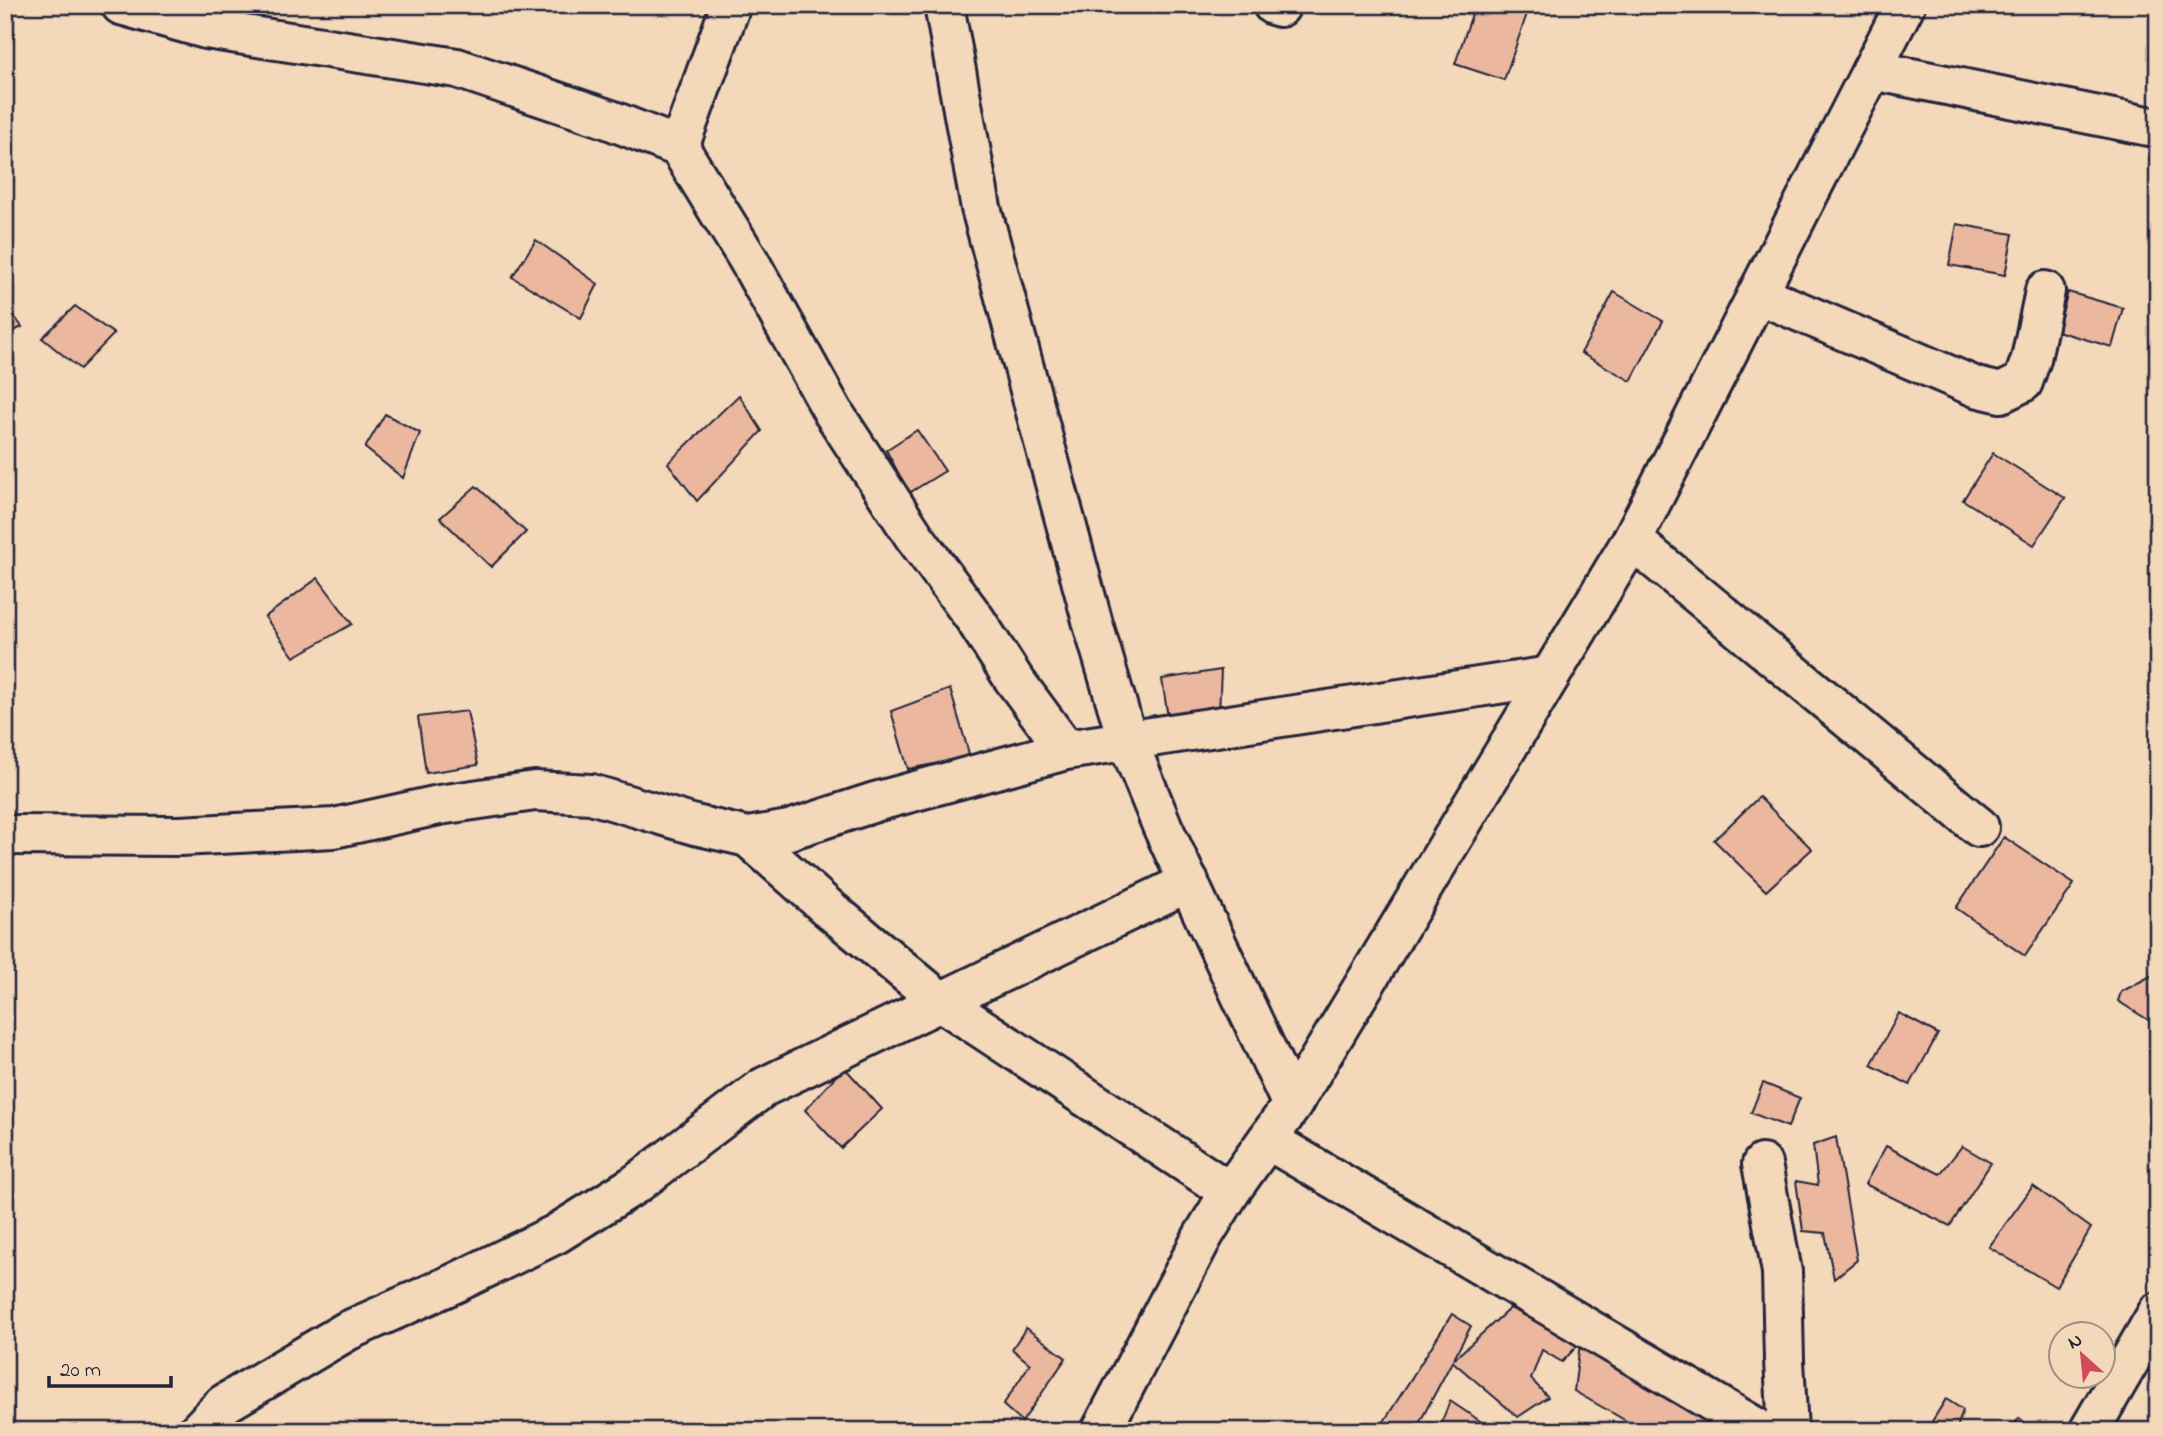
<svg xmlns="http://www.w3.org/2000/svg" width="2163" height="1436" font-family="'Indie Flower',sans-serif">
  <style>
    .building { fill: #ebb89f; stroke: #22223b; stroke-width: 2 }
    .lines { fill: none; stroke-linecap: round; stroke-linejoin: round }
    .street-casing { stroke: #22223b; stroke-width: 44 }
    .street { stroke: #f3d9ba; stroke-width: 38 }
  </style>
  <rect width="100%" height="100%" fill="#f3d9ba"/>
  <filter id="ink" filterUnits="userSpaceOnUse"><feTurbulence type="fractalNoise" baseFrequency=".0143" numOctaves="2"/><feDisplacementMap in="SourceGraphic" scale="14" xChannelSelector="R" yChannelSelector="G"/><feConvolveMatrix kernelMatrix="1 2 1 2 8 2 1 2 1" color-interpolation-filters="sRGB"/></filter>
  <g filter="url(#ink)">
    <g class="building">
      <path d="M1474,8L1528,11L1504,80L1455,64Z"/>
      <path d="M1957,224L2013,234L2005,275L1949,265Z"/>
      <path d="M536,240L598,284L581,318L512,277Z"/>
      <path d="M1614,292L1663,321L1631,381L1581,353Z"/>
      <path d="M2068,292L2123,308L2112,347L2057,331Z"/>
      <path d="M5,303L22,327L5,335Z"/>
      <path d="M75,306L114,334L80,369L42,338Z"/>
      <path d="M739,395L762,431L697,501L668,463Z"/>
      <path d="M385,414L420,433L403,478L365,448Z"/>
      <path d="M917,430L945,471L909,493L886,450Z"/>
      <path d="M1993,453L2065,498L2034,545L1963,500Z"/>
      <path d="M476,486L526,532L491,567L440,518Z"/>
      <path d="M318,578L352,624L294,657L265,617Z"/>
      <path d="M1221,670L1219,714L1168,718L1162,679Z"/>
      <path d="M950,689L970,757L908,769L891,711Z"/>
      <path d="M467,711L478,765L426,773L418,717Z"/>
      <path d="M1759,797L1812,849L1766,891L1714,840Z"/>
      <path d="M2004,837L2074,884L2025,956L1956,908Z"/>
      <path d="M2158,972V1026L2118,1001L2121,992Z"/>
      <path d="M1899,1013L1938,1034L1910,1085L1871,1065Z"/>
      <path d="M844,1067L882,1109L841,1148L805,1110Z"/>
      <path d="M1763,1083L1800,1098L1788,1127L1751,1113Z"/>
      <path d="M1836,1137L1857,1260L1834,1279L1825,1233L1803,1231L1796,1181L1818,1185L1813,1145Z"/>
      <path d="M1886,1146L1940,1174L1962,1146L1991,1163L1950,1226L1865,1184Z"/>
      <path d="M2033,1186L2091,1228L2056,1287L1989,1247Z"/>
      <path d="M1510,1308L1580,1343L1562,1362L1542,1350L1531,1379L1548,1397L1518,1417L1452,1361Z"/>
      <path d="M1452,1314L1471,1326L1415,1431H1378Z"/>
      <path d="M1026,1328L1066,1358L1022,1422L1003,1405L1030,1364L1012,1349Z"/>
      <path d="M1580,1343L1734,1431H1644L1574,1391Z"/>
      <path d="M1946,1399L1963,1410L1956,1431H1926Z"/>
      <path d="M1450,1401L1495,1431H1438Z"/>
      <path d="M2019,1418L2036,1431H2010Z"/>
      <path d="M1269,1425L1288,1431H1265Z"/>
    </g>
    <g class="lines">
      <defs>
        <g id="street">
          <path d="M121,5L206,29L457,68L608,119L679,147L748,259L833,412L914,536L975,619L1013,678L1066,750L1550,676"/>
          <path d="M944,5L981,208L1093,624L1128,742L1163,828L1292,1105"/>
          <path d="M1273,5L1280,7"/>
          <path d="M1872,70L2158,128"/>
          <path d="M679,147L731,5"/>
          <path d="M1758,294L1976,387L2001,393L2023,382L2031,359L2045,291"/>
          <path d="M1632,540L1979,827"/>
          <path d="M5,835L180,836L334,828L439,805L535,791L591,794L695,825L748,837L789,830L875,802L1066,750"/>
          <path d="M748,837L828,908L940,1001L1230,1192"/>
          <path d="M1268,1140L1762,1431"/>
          <path d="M1762,1164L1782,1272L1784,1361L1788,1431"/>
          <path d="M198,1431L224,1404L347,1331L455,1283L556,1234L636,1184L764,1087L1189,882"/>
          <path d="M1101,1431L1203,1236L1230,1192L1292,1105L1632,540L1905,5"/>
          <path d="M2089,1431L2158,1312"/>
        </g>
      </defs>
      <use href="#street" class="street-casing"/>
      <use href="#street" class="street"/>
    </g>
  </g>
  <rect width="2163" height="1436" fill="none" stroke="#f3d9ba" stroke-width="28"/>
  <rect x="14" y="14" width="2135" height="1408" fill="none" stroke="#22223b" stroke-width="2.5" filter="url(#ink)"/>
  <g transform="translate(2082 1355) rotate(333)"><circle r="33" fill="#f3d9ba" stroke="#9f9087" stroke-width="2"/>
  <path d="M0-5L12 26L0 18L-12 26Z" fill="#d1495b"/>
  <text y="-10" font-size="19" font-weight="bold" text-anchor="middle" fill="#22223b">N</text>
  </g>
  <path d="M49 1376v10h122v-10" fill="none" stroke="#22223b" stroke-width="3.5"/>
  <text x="60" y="1376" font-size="21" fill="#22223b" stroke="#f3d9ba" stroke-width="5" paint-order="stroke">20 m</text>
</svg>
